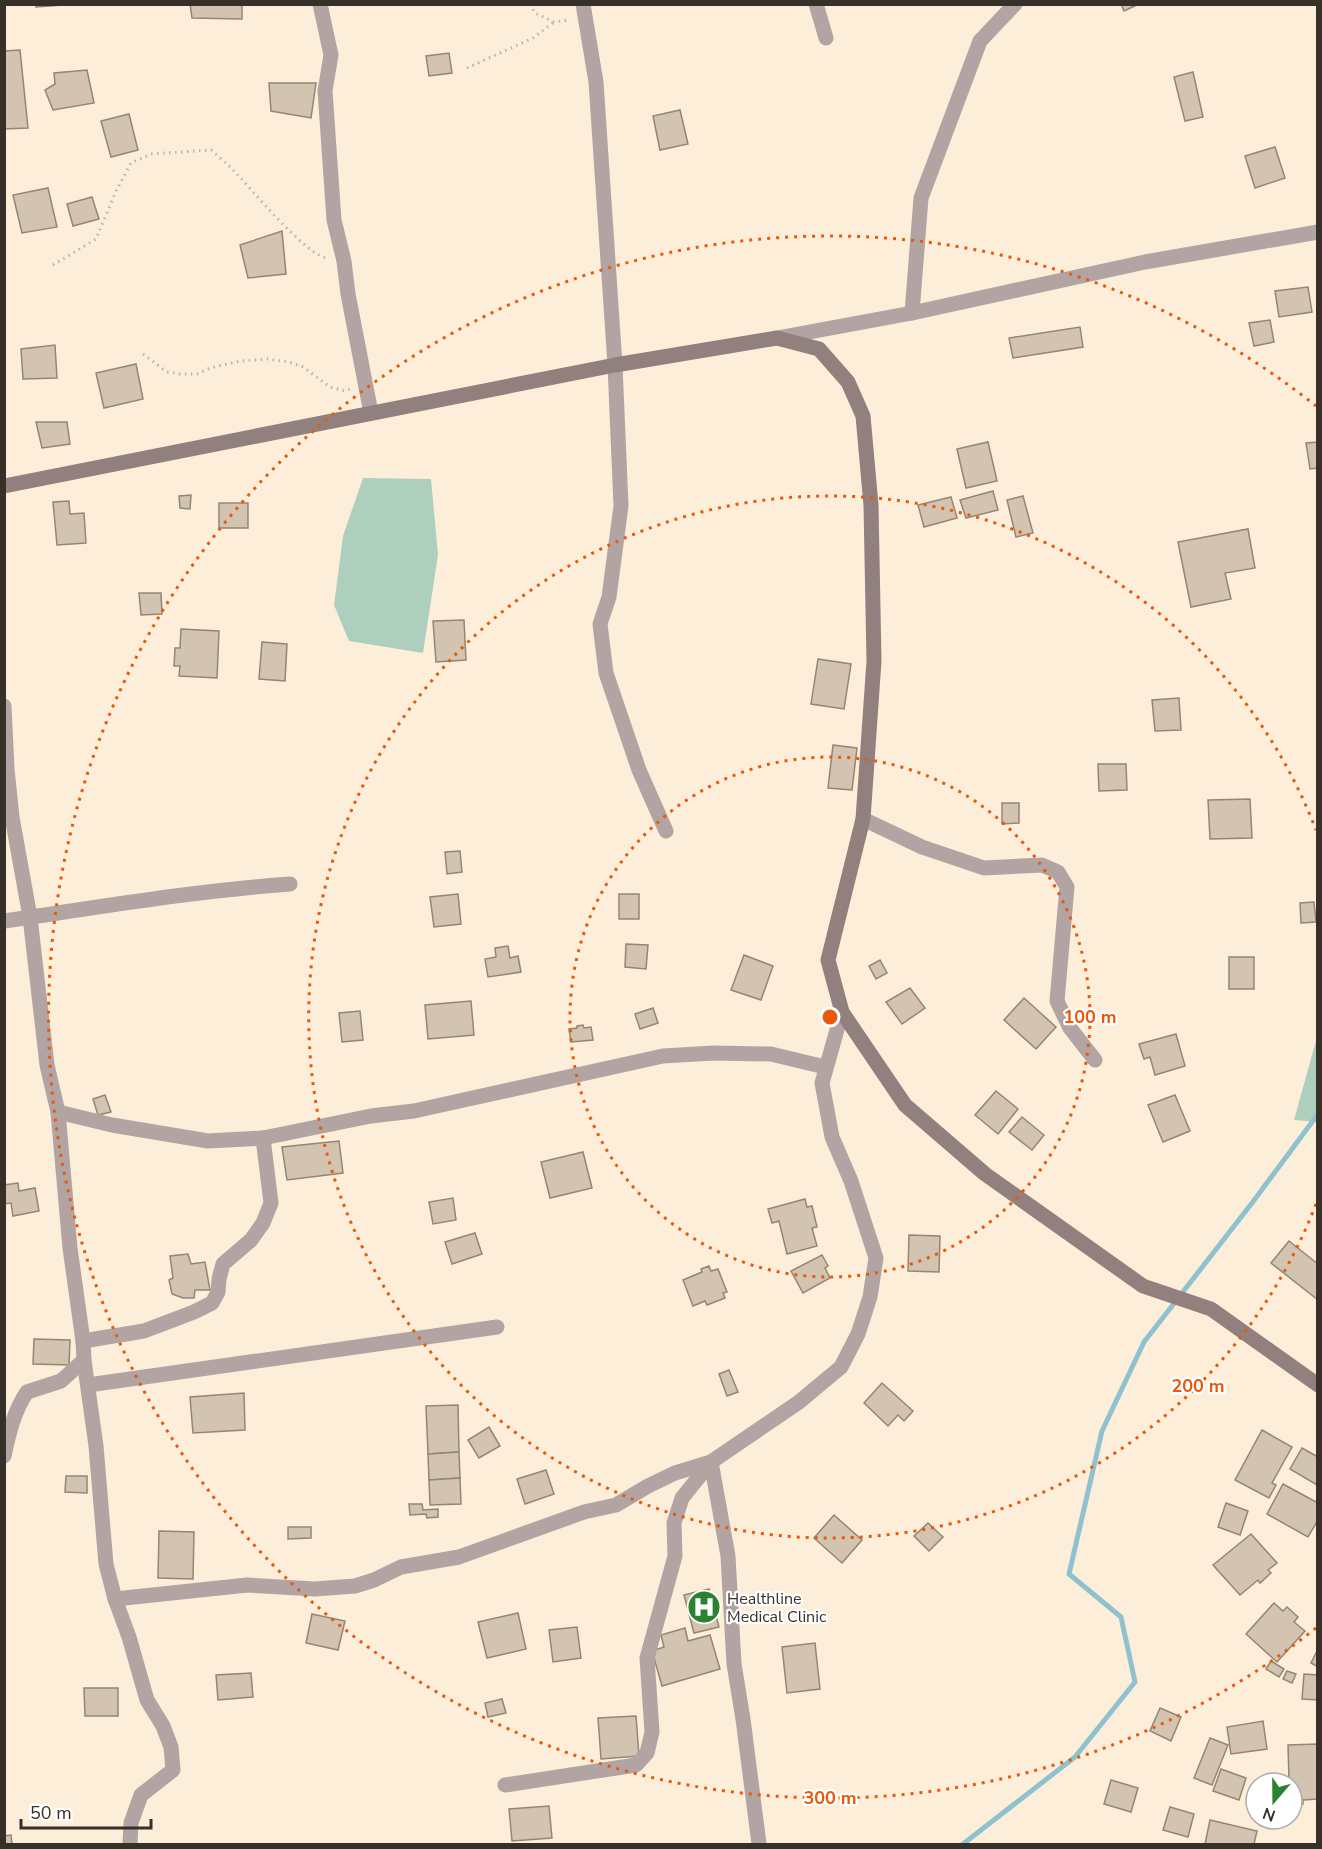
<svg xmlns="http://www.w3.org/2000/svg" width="1322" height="1849" font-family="'Nunito Sans',sans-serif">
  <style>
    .green { fill: #afcfbe }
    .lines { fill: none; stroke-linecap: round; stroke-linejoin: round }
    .stream { stroke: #8fc2ce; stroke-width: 5 }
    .building { fill: #d2c4b0; stroke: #948673; stroke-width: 1.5 }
    .path { stroke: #bfb3a2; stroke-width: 3; stroke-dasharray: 1.5 4.5; stroke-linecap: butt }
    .street { stroke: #b1a4a3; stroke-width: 15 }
    .secondary { stroke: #91807e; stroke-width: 15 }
    .ring { fill: none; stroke: #e8590c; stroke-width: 3; stroke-dasharray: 3 6 }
    .labels { text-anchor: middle; stroke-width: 4.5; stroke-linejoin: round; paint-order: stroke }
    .poi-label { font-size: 16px; fill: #363028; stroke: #fff; text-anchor: start }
    .centre { fill: #e8590c; stroke: #fff; stroke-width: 3 }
    .ring-label { font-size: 18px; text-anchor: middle; font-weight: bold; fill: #e8590c; stroke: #fff; stroke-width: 4.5; stroke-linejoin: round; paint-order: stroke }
  </style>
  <rect width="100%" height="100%" fill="#fdeed9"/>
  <g class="green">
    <path d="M363,478L431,479L438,555L423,653L349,641L334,605L343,536Z"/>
    <path d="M1317,1037V1122L1294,1120Z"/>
  </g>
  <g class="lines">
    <path class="stream" d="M963,1844L1075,1757L1135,1682L1121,1617L1069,1574L1102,1431L1144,1342L1252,1203L1318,1114"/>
  </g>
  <g class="building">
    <path d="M36,4H63V5L36,7Z"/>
    <path d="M190,4H242V19L192,18Z"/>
    <path d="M1121,4H1139L1124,11Z"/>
    <path d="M20,50L28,128L4,129V51Z"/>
    <path d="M449,53L452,73L429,76L426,56Z"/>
    <path d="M87,70L94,103L53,110L45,90L55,84L54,73Z"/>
    <path d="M1193,72L1203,117L1185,121L1174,77Z"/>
    <path d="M269,83H316L311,118L271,111Z"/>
    <path d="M680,110L688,144L660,150L653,116Z"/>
    <path d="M129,114L138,150L111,157L101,121Z"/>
    <path d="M1275,147L1285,178L1255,188L1245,156Z"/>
    <path d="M48,188L57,227L22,233L13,195Z"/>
    <path d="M92,197L99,219L73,226L67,204Z"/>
    <path d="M282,231L286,274L248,278L240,245Z"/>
    <path d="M1308,287L1312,312L1279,317L1275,291Z"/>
    <path d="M1270,320L1274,342L1254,346L1249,323Z"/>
    <path d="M1080,327L1083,347L1013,358L1009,338Z"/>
    <path d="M55,345L57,378L23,379L21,349Z"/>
    <path d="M136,364L143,399L104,408L96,373Z"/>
    <path d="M36,422H67L70,444L42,448Z"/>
    <path d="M988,442L997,481L966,488L957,449Z"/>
    <path d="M1318,442V468L1310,469L1306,443Z"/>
    <path d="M993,491L998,510L966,518L960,500Z"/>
    <path d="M191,495L190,509L180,508L179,496Z"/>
    <path d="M1023,496L1033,533L1016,537L1007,500Z"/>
    <path d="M951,497L957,518L924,527L918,505Z"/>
    <path d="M69,501L70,514L84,513L86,543L57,545L53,502Z"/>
    <rect x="219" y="503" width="29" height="25"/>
    <path d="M1248,529L1255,568L1225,573L1231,599L1191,607L1178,542Z"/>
    <path d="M139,593H161L162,614L141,615Z"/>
    <path d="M464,620L466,660L436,662L433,621Z"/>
    <path d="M181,629L219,631L217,678L179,676L180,666H174L175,648H180Z"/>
    <path d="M262,642L287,644L285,681L259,679Z"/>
    <path d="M818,659L851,664L844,709L811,704Z"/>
    <path d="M1179,698L1181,730L1155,731L1152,700Z"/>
    <path d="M833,745L857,748L852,790L828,788Z"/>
    <path d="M1098,764H1126L1127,790L1099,791Z"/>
    <path d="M1250,799L1252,838L1210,839L1208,800Z"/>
    <path d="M1002,803H1019V823L1002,824Z"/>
    <path d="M460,851L462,872L447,874L445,852Z"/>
    <path d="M458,894L461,924L434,927L430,897Z"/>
    <rect x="619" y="894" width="20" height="25"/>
    <path d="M1314,902L1316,922L1301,923L1300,903Z"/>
    <path d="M626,944L648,945L646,969L625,967Z"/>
    <path d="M508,946L510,958L518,956L521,972L488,977L485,959L496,957L495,948Z"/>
    <path d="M744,955L773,966L761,1000L731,990Z"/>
    <rect x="1229" y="957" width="25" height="32"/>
    <path d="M880,960L887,973L876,979L869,966Z"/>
    <path d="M910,988L925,1008L902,1024L886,1002Z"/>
    <path d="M1024,998L1056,1027L1036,1049L1004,1020Z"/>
    <path d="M471,1001L474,1035L428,1039L425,1005Z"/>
    <path d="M653,1008L658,1023L640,1029L635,1014Z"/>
    <path d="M360,1011L363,1040L342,1042L339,1013Z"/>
    <path d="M583,1025L584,1028L591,1027L593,1040L571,1042L569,1029L577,1028V1026Z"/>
    <path d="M1176,1034L1185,1066L1155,1075L1150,1057L1144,1059L1139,1044Z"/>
    <path d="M996,1091L1018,1109L998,1134L975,1115Z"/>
    <path d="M105,1095L111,1112L98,1115L93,1099Z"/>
    <path d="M1175,1095L1190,1131L1163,1142L1148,1105Z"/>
    <path d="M1022,1117L1044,1135L1032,1150L1009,1132Z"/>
    <path d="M339,1141L343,1173L287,1180L282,1147Z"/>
    <path d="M583,1152L592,1188L550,1198L541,1162Z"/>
    <path d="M18,1183L19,1191L35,1188L39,1211L13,1216L11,1203L4,1204V1185Z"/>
    <path d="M453,1198L456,1220L433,1224L429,1202Z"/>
    <path d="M805,1199L807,1207L812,1206L817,1227L812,1228L817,1246L787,1254L779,1221L772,1223L768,1209Z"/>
    <path d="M475,1233L482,1254L452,1264L445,1242Z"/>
    <path d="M909,1235L940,1236L939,1272L908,1271Z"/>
    <path d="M1289,1241L1318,1264V1300L1271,1263Z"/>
    <path d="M188,1254L191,1264L205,1262L210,1290H195L194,1298H183L172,1294L169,1280L173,1278L170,1256Z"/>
    <path d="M822,1255L828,1266L825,1268L830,1278L803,1293L791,1271Z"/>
    <path d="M709,1266L711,1271L718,1269L727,1292L723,1293L725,1298L707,1305L705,1301L693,1306L683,1280L702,1272L701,1269Z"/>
    <path d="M34,1339L70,1340L69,1365L33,1364Z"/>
    <path d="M729,1370L738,1392L727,1396L719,1374Z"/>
    <path d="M882,1383L913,1411L904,1421L898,1415L888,1426L864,1403Z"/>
    <path d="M244,1393L245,1430L193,1433L190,1397Z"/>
    <path d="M458,1405L459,1452L428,1454L426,1406Z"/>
    <path d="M489,1427L500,1446L479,1458L468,1440Z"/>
    <path d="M1262,1430L1292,1447L1272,1483L1276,1485L1269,1498L1235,1480Z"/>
    <path d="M1302,1448L1318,1457L1317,1485L1290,1469Z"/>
    <path d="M459,1452L460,1478L429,1480L428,1454Z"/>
    <path d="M546,1470L554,1494L525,1504L517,1479Z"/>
    <path d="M66,1476H87V1493L65,1492Z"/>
    <path d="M460,1478L461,1504L430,1505L429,1480Z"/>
    <path d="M1283,1484L1318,1503V1520L1308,1537L1267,1514Z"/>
    <path d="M1226,1503L1248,1511L1240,1535L1218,1527Z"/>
    <path d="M409,1504H422L423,1510L438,1509V1517L427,1518L426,1514L410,1515Z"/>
    <path d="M834,1515L862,1540L842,1563L814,1538Z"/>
    <path d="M928,1523L943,1537L929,1551L914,1536Z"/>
    <path d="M288,1527H311V1538L288,1539Z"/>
    <path d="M159,1531L194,1532L193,1579L158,1578Z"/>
    <path d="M1251,1534L1277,1563L1268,1570L1271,1573L1260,1583L1258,1580L1240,1595L1213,1565Z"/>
    <path d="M709,1589L719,1627L694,1633L684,1595Z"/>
    <path d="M1274,1603L1283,1611L1287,1607L1298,1617L1294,1622L1305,1631L1277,1662L1246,1634Z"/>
    <path d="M518,1613L526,1649L487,1658L478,1622Z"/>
    <path d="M312,1614L345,1621L338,1650L306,1643Z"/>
    <path d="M577,1627L581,1658L553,1662L549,1630Z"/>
    <path d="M685,1628L688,1641L710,1635L720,1669L662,1686L652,1651L664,1647L661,1635Z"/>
    <path d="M815,1643L820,1689L787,1693L782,1647Z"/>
    <path d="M1318,1649V1667L1311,1663Z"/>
    <path d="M1271,1661L1284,1669L1279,1677L1266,1669Z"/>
    <path d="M1287,1671L1296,1674L1292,1683L1283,1679Z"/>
    <path d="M251,1673L253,1697L218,1700L216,1675Z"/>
    <path d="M1304,1674L1318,1675V1700L1302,1699Z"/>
    <path d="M84,1688H118V1716H85Z"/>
    <path d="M502,1699L506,1713L488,1717L485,1703Z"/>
    <path d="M1160,1708L1181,1717L1171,1741L1150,1731Z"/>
    <path d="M636,1716L639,1756L601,1759L598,1718Z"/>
    <path d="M1263,1721L1267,1749L1231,1754L1227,1727Z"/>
    <path d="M1210,1738L1228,1745L1212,1785L1194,1778Z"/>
    <path d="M1318,1744V1799L1303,1800V1804L1292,1805V1783H1284V1779H1289L1288,1745Z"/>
    <path d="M1221,1769L1246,1778L1239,1800L1213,1791Z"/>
    <path d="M1111,1780L1138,1788L1131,1812L1104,1804Z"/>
    <path d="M549,1806L552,1838L512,1841L509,1809Z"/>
    <path d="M1170,1807L1194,1814L1188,1837L1163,1830Z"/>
    <path d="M1210,1820L1257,1831L1254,1844H1205Z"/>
    <path d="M11,1835L12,1844H4V1836Z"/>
  </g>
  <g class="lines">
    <g class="path">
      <path d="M530,4L535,13L554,22L569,20"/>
      <path d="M467,68L533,38L554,22"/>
      <path d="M53,265L96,239L116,191L131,163L151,154L211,150C218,156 225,162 232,169C251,188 305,255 327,258"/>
      <path d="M143,354L167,372L181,374H197L210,368L240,361L268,359L289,362L303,367L330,387L345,391L350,389"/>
    </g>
    <g class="street">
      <path d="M320,4L331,55L325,91L334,220L344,261L348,294L371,413"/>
      <path d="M583,4L596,82L615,365L621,506L609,597L600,624L606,673L639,770L666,831"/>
      <path d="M816,4L826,38"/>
      <path d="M912,313L921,198L980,41L1015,4"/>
      <path d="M777,338L912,313L1145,262L1318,232"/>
      <path d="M4,706L7,769L12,817L30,917L47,1065L58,1112L70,1248L83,1341L84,1360L96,1446L106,1564L115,1599L129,1637L147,1700L163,1726L171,1747L173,1770L141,1795L131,1823L130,1844"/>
      <path d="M863,819L922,847L984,868L1042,865L1058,872L1067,887L1057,1001L1070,1028L1095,1060"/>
      <path d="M4,921C100,907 194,891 290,884"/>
      <path d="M58,1112L112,1125L208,1141L263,1138L371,1116L414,1111L663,1056L714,1053L771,1054L825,1067"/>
      <path d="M83,1341L144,1331L194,1312L212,1303L218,1292L219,1279L223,1264L251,1240L263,1223L271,1203L263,1138"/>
      <path d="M88,1385L497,1327"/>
      <path d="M4,1456C9,1433 14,1411 27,1392L61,1381L84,1360"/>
      <path d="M115,1599L247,1585L315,1589L355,1586L374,1580L401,1567L459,1557L584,1512L616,1505L648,1486L675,1473L711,1462L728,1556L734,1664L743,1719L759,1844"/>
      <path d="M505,1785L636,1765L647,1753L652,1732L647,1658L675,1556L674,1523L682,1498L711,1462L799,1402L841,1367L858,1334L870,1297L876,1258L851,1181L832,1137L822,1083L842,1012"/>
    </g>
    <path class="secondary" d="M4,486L615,365L777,338L819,349L848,382L863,416L871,505L874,661L863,819L828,960L842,1012L905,1105L985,1174L1143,1286L1211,1309L1318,1385"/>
  </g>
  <g class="ring">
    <circle cx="830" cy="1017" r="260"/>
    <path d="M1316 1204A521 521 0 1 1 1316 830"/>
    <path d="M1316 1628A781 781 0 1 1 1316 406"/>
  </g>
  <defs>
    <symbol id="hospital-disc" viewBox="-11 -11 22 22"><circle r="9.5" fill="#2c8230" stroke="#fff"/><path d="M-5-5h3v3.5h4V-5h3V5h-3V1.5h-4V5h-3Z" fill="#fff"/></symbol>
  </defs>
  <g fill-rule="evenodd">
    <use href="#hospital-disc" x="685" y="1588" width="38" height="38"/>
  </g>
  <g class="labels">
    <g class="poi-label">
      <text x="727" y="1604">Healthline<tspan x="727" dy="18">Medical Clinic</tspan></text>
    </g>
  </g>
  <circle cx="830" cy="1017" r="9" class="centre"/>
  <g class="ring-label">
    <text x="1090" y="1023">100 m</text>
    <text x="1198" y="1392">200 m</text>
    <text x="830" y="1804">300 m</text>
  </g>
  <rect width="1322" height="1849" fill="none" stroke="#363028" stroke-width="12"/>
  <g transform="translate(1274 1801) rotate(200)"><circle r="28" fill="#ffffff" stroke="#afaca9" stroke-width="1.5"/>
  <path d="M0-4.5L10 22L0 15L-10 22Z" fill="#2c8230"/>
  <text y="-9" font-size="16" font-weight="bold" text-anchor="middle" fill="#363028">N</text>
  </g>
  <path d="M21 1819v9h130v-9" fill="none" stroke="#363028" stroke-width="3"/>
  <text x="30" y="1819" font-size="18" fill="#363028" stroke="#ffffff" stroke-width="4.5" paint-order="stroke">50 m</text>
</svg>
